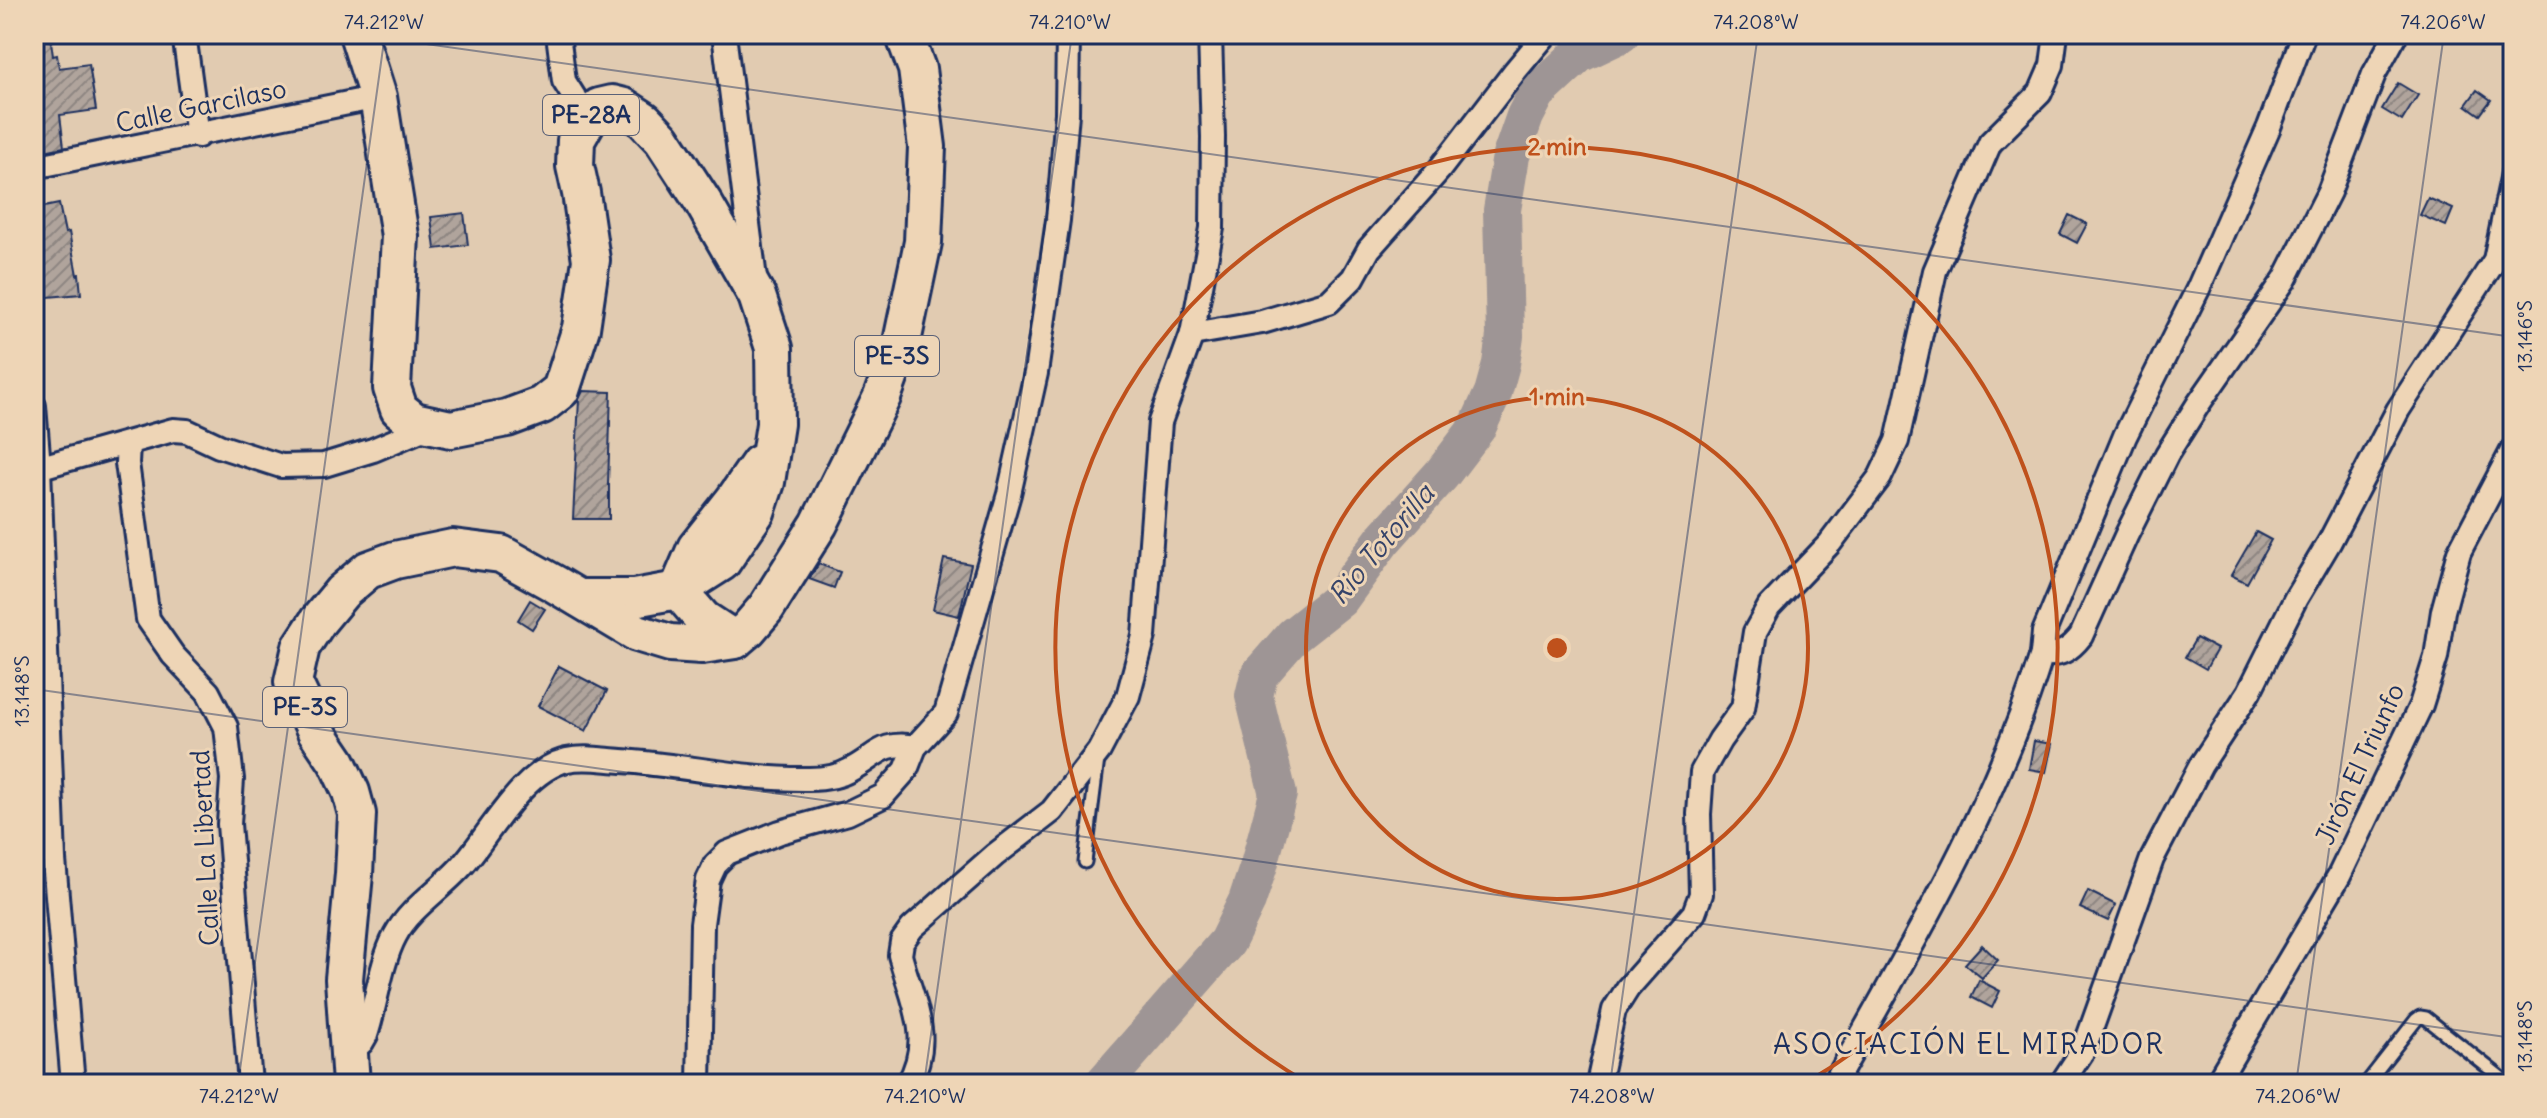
<svg xmlns="http://www.w3.org/2000/svg" width="2547" height="1118" font-family="Delius,sans-serif">
  <style>
    .lines { fill: none; stroke-linecap: round; stroke-linejoin: round }
    .river { stroke: #9e9595; stroke-width: 38 }
    .building { fill: url(#building-hatch); stroke: #1b2f5e; stroke-width: 2 }
    .service-casing { stroke: #1b2f5e; stroke-width: 17 }
    .minor-casing { stroke: #1b2f5e; stroke-width: 28 }
    .trunk-casing { stroke: #1b2f5e; stroke-width: 42 }
    .service { stroke: #eed5b6; stroke-width: 11 }
    .minor { stroke: #eed5b6; stroke-width: 22 }
    .trunk { stroke: #eed5b6; stroke-width: 36 }
    .ticks { fill: none; stroke: #1b2f5e; stroke-width: 2; stroke-opacity: 0.45 }
    .ring { fill: none; stroke: #bf511c; stroke-width: 4 }
    .labels { text-anchor: middle; stroke-width: 6; stroke-linejoin: round; paint-order: stroke }
    .shield { fill: #eed5b6; stroke: #5a6178; stroke-width: 2 }
    .shield-label { font-size: 24px; font-weight: bold; fill: #1b2f5e }
    .street-label { font-size: 26px; fill: #1b2f5e; stroke: #eed5b6 }
    .water-label { font-size: 28px; font-style: italic; fill: #354369; stroke: #eed5b6 }
    .neighbourhood-label { font-size: 28px; letter-spacing: 2px; fill: #1b2f5e; stroke: #eed5b6 }
    .centre { fill: #bf511c; stroke: #eed5b6; stroke-width: 4 }
    .ring-label { font-size: 24px; text-anchor: middle; font-weight: bold; fill: #bf511c; stroke: #eed5b6; stroke-width: 6; stroke-linejoin: round; paint-order: stroke }
    .neatline { fill: none; stroke: #1b2f5e; stroke-width: 3 }
    .ticks-label { font-size: 20px; text-anchor: middle; fill: #1b2f5e }
  </style>
  <defs>
    <pattern id="building-hatch" width="6" height="6" patternUnits="userSpaceOnUse" patternTransform="scale(2)"><rect width="6" height="6" fill="#b0a49c"/><path d="M-1 1l2-2M0 6l6-6M5 7l2-2" fill="none" stroke="#8e8682"/></pattern>
  </defs>
  <rect width="100%" height="100%" fill="#e1cbb1"/>
  <filter id="ink" filterUnits="userSpaceOnUse"><feTurbulence type="fractalNoise" baseFrequency=".0125" numOctaves="2"/><feDisplacementMap in="SourceGraphic" scale="16" xChannelSelector="R" yChannelSelector="G"/><feConvolveMatrix kernelMatrix="1 2 1 2 8 2 1 2 1" color-interpolation-filters="sRGB"/></filter>
  <g filter="url(#ink)">
    <g class="lines">
      <path class="river" d="M1103,1084L1227,942L1247,901L1259,865L1278,794L1254,696L1259,675L1293,636L1340,599L1382,541L1442,474L1477,428L1493,393L1501,364L1505,336L1502,210L1511,156L1525,116L1537,93L1579,54L1621,34"/>
    </g>
    <g class="building">
      <path d="M34,34H50L53,56L57,55L59,68L89,64L96,110L60,115L64,147L34,153Z"/>
      <path d="M2398,83L2418,95L2402,121L2382,109Z"/>
      <path d="M2477,90L2491,100L2480,115L2466,105Z"/>
      <path d="M2428,198L2453,209L2446,226L2420,215Z"/>
      <path d="M59,204L65,233L69,232L77,275L79,274L81,294L37,298L35,278L41,277L34,241V209Z"/>
      <path d="M464,213L468,245L435,249L431,217Z"/>
      <path d="M2069,215L2087,224L2077,243L2060,234Z"/>
      <path d="M583,391L611,392L608,485H609V519H573L579,399Z"/>
      <path d="M2256,532L2271,540L2247,583L2231,575Z"/>
      <path d="M944,559L971,564L959,616L933,610Z"/>
      <path d="M819,564L840,572L834,588L809,579Z"/>
      <path d="M530,600L545,609L532,629L518,620Z"/>
      <path d="M2196,638L2217,649L2206,669L2185,657Z"/>
      <path d="M559,666L607,691L586,731L538,706Z"/>
      <path d="M2034,741L2052,744L2046,772L2029,769Z"/>
      <path d="M2088,891L2116,905L2108,921L2080,908Z"/>
      <path d="M1982,945L1998,960L1982,978L1965,964Z"/>
      <path d="M1979,980L2000,991L1992,1008L1971,997Z"/>
    </g>
    <g class="lines">
      <defs>
        <g id="service">
          <path d="M2495,481L2513,497"/>
          <path d="M1085,862L1098,759"/>
          <path d="M2366,1084L2416,1020L2420,1017L2426,1018L2509,1084"/>
        </g>
        <g id="minor">
          <path d="M184,34L198,136"/>
          <path d="M558,34L564,81L588,119"/>
          <path d="M724,34L755,279"/>
          <path d="M2304,34L2269,127L2198,289L2125,436L2044,632L2042,654C2061,656 2070,650 2081,636L2127,534L2167,454L2199,403L2285,279L2329,192L2374,74L2396,34"/>
          <path d="M34,167L378,97"/>
          <path d="M1192,334L1262,322L1329,302L1353,278L1369,249L1439,170L1515,71L1546,34"/>
          <path d="M34,406L39,467L54,860L73,1084"/>
          <path d="M128,444L127,463L148,619L173,655L208,692L226,727L232,779L229,824L250,1084"/>
          <path d="M34,469L173,430L187,431L219,446L281,466L324,465L373,450L430,426"/>
          <path d="M348,1055L362,1042L366,1035C376,1005 381,962 395,936C410,907 446,886 466,861C492,830 524,770 567,760C585,756 604,760 622,761C684,765 747,780 809,779C823,779 838,777 850,770C876,757 882,740 915,747"/>
          <path d="M699,1084L702,924L708,880L715,865L727,853L780,832L848,813L883,796L906,770L915,747L946,713L1009,494L1036,373L1058,220L1067,113L1068,34"/>
          <path d="M908,1084C935,1038 912,1001 900,955L902,942L912,928L995,855L1052,811L1099,751L1128,696L1144,636L1160,422L1192,334L1212,228L1213,137L1210,34"/>
          <path d="M1598,1084L1614,1010L1628,988L1694,913L1701,894L1699,814L1702,772L1720,740L1743,708L1755,632L1769,607L1830,543L1880,477L1897,441L1935,271L1990,143L2040,93L2052,65L2056,34"/>
          <path d="M1834,1084C1912,945 1995,807 2042,654"/>
          <path d="M2061,1084L2084,1049L2152,859L2201,765L2249,692L2296,598L2330,541L2398,410L2495,260L2513,173"/>
          <path d="M2216,1084L2339,876L2421,705L2436,657L2443,611L2459,552L2513,449"/>
        </g>
        <g id="trunk">
          <path d="M358,34L378,97L400,236L392,388L399,409L414,421L451,429L507,418L542,405L561,390L581,328L591,260L581,193L575,166L576,140L588,119L599,107L612,104L624,107L644,120L662,139L703,202L757,296L774,348L775,424L766,482L756,512L722,562L678,590L634,598H579"/>
          <path d="M678,590L696,548L734,500L759,464"/>
          <path d="M678,590L703,619L735,640"/>
          <path d="M351,1084L344,979L354,874L357,814L351,792L337,762L316,731L293,682L301,647L318,621L342,592L368,570L395,560L453,548L501,554L555,584L637,633L670,643L702,645L735,640L748,629L766,608L819,524L882,397L902,342L923,242L927,147L917,69L904,34"/>
        </g>
      </defs>
      <use href="#service" class="service-casing"/>
      <use href="#minor" class="minor-casing"/>
      <use href="#trunk" class="trunk-casing"/>
      <use href="#service" class="service"/>
      <use href="#minor" class="minor"/>
      <use href="#trunk" class="trunk"/>
    </g>
  </g>
  <path class="ticks" d="M355,34L2513,337M34,689L2513,1038M238,1084L385,34M924,1084L1072,34M1610,1084L1758,34M2296,1084L2444,34"/>
  <g class="ring">
    <circle cx="1557" cy="648" r="251"/>
    <path d="M1306 1082A501 501 0 1 1 1807 1082"/>
  </g>
  <g class="labels">
    <g class="shield">
      <rect x="543" y="95" width="96" height="40" rx="6"/>
      <rect x="855" y="336" width="84" height="40" rx="6"/>
      <rect x="263" y="687" width="84" height="40" rx="6"/>
    </g>
    <g class="shield-label">
      <text x="591" y="123">PE-28A</text>
      <text x="897" y="364">PE-3S</text>
      <text x="305" y="715">PE-3S</text>
    </g>
    <g class="street-label">
      <text transform="translate(201 106) rotate(-12)" y="9">Calle Garcilaso</text>
      <text transform="translate(2360 764) rotate(-65)" y="9">Jirón El Triunfo</text>
      <text transform="translate(205 848) rotate(-93)" y="9">Calle La Libertad</text>
    </g>
    <g class="water-label">
      <text transform="translate(1381 544) rotate(-50)" y="10">Rio Totorilla</text>
    </g>
    <g class="neighbourhood-label">
      <text x="1969" y="1054">ASOCIACIÓN EL MIRADOR</text>
    </g>
  </g>
  <circle cx="1557" cy="648" r="12" class="centre"/>
  <g class="ring-label">
    <text x="1557" y="155">2 min</text>
    <text x="1557" y="405">1 min</text>
  </g>
  <rect width="2547" height="1118" fill="none" stroke="#eed5b6" stroke-width="88"/>
  <rect x="44" y="44" width="2459" height="1030" class="neatline"/>
  <g class="ticks-label">
    <text x="384" y="29">74.212°W</text>
    <text x="1070" y="29">74.210°W</text>
    <text x="1756" y="29">74.208°W</text>
    <text x="2443" y="29">74.206°W</text>
    <text transform="translate(2525 336) rotate(-90)" y="7">13.146°S</text>
    <text transform="translate(22 691) rotate(-90)" y="7">13.148°S</text>
    <text transform="translate(2525 1036) rotate(-90)" y="7">13.148°S</text>
    <text x="239" y="1103">74.212°W</text>
    <text x="925" y="1103">74.210°W</text>
    <text x="1612" y="1103">74.208°W</text>
    <text x="2298" y="1103">74.206°W</text>
  </g>
</svg>
